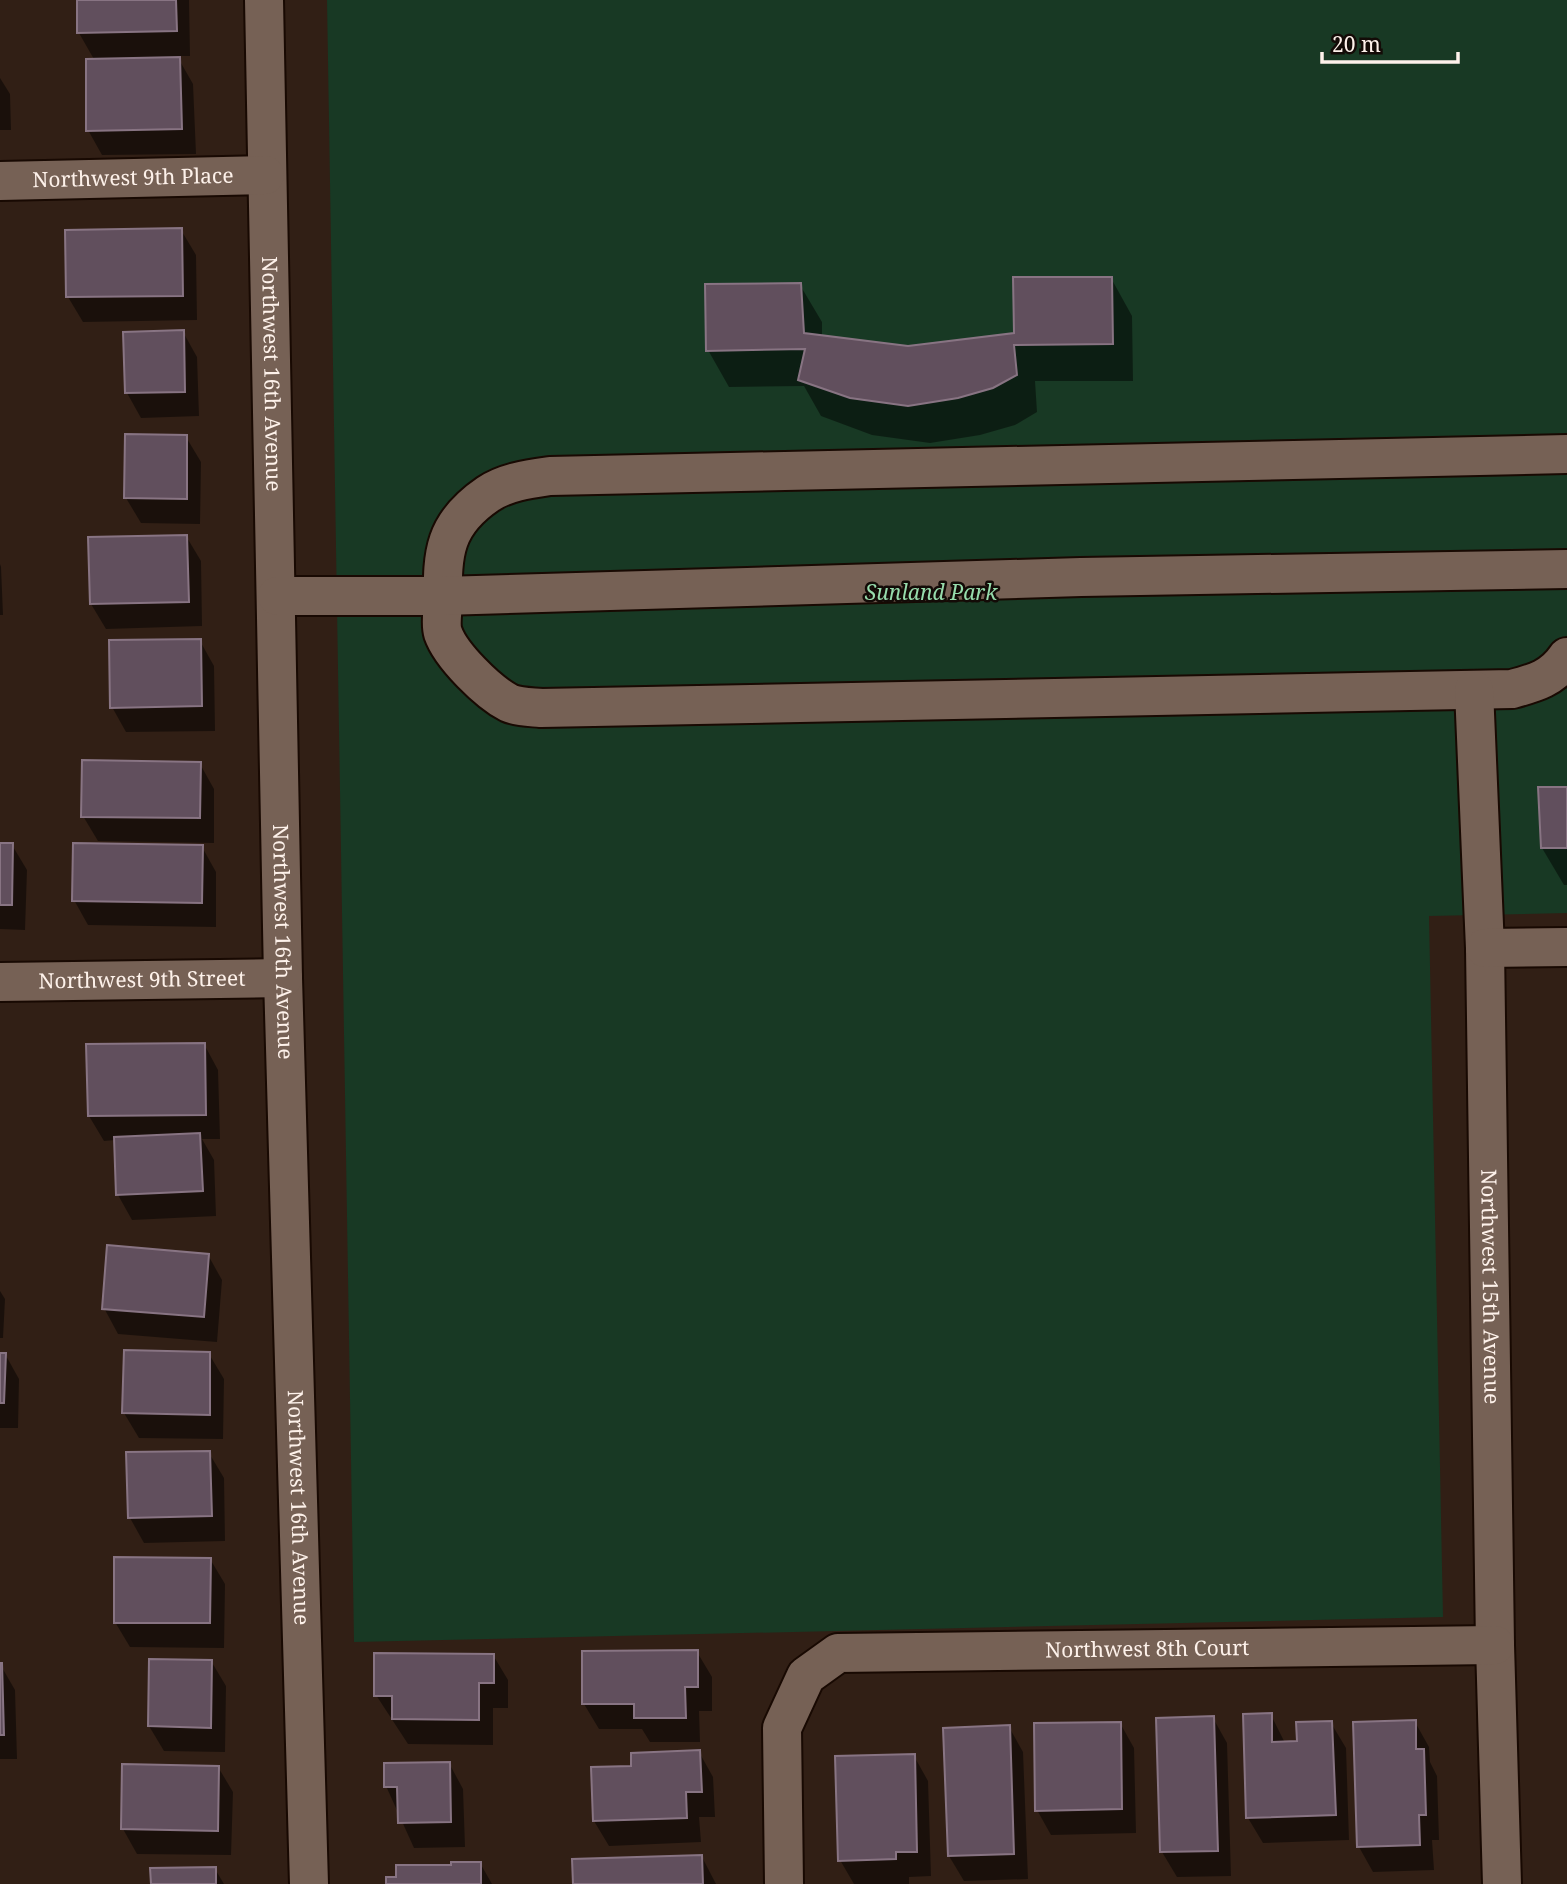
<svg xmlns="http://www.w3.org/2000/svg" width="1567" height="1884" font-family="'Noto Serif',serif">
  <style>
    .green { fill: #183924 }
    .shadow { fill: #0007 }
    .building { fill: #614f5d; stroke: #887483; stroke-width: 2 }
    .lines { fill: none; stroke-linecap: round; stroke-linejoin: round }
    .minor-casing { stroke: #180902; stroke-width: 42 }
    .minor { stroke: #766155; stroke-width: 38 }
    .labels { text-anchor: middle; stroke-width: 5; stroke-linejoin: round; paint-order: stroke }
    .street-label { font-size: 21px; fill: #fdf1ea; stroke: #130b07 }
    .park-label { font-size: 21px; font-style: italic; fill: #97dcac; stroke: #130b07 }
  </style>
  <rect width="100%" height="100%" fill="#311f15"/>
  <path class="green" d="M327,0H1567V913L1429,916L1443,1617L354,1642Z"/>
  <g class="shadow">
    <path d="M78,0H189L190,56H177L193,84L196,154L102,155L88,130L95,61L79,33Z"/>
    <path d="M0,78L10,94L11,130H0Z"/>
    <path d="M181,230L196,255L197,320L83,322L68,297Z"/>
    <path d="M1111,278L1132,316L1133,381H1035L1037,412L1015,425L980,435L930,443L872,435L821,416L804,386L729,387L708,350L800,285L822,322V337L908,347L1016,334Z"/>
    <path d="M183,332L197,357L199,416L141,418L127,393Z"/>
    <path d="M186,437L201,462L200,524L141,523L126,498Z"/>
    <path d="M186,536L201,561L202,626L106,629L91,604Z"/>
    <path d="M0,564L1,567L3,615H0Z"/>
    <path d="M200,641L214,666L215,731L126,732L112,707Z"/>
    <path d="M200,764L214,789V843L98,841L83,816Z"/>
    <path d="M1567,789V885H1564L1542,848Z"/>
    <path d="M0,845H12L27,870L25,930L0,929Z"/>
    <path d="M202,847L216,872V927L88,925L74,900Z"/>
    <path d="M204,1044L218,1070L220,1139H202L214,1160L216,1216L132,1220L118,1195L115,1140L104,1141L89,1116Z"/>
    <path d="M208,1255L222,1280L217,1342L118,1334L104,1308Z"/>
    <path d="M0,1291L5,1299L3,1338H0Z"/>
    <path d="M0,1354H5L19,1379L18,1428H0Z"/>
    <path d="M209,1354L224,1379L223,1439L139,1438L124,1413Z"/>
    <path d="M209,1453L224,1478L225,1541L144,1543L130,1518Z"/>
    <path d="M210,1559L225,1584L224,1648L130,1647L115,1622Z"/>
    <path d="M697,1652L712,1677V1711H699L700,1742H650L642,1729H599L584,1704Z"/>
    <path d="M493,1655L508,1680V1708H493V1745L408,1744L376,1695Z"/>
    <path d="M211,1661L226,1686L225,1752L164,1751L149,1726Z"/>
    <path d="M0,1664L15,1690L17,1759H0Z"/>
    <path d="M1271,1715L1285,1743H1299L1331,1723L1346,1748L1349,1840L1263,1843L1248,1818L1245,1716Z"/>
    <path d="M1213,1718L1227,1743L1231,1876L1177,1877L1162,1852L1158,1720Z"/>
    <path d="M1415,1722L1429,1747L1430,1762L1437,1776L1439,1840H1432L1434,1870L1373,1872L1359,1847Z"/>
    <path d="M1120,1723L1134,1748L1136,1833L1051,1835L1037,1810Z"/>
    <path d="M1009,1727L1023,1752L1028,1879L964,1881L949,1856Z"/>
    <path d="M699,1752L713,1777L715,1817H699L701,1842L609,1846L594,1821Z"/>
    <path d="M914,1756L928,1781L931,1876L909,1877V1884H854L840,1860Z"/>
    <path d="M449,1763L463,1789L465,1847L414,1848L386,1786Z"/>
    <path d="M218,1767L233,1792L231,1855L137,1854L123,1829Z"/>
    <path d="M702,1857L716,1884H574Z"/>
    <path d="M480,1863L492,1884H388L398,1879V1866Z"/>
    <path d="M215,1869L224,1884H152Z"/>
  </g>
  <g class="building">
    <path d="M77,0H176L177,31L77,33Z"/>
    <path d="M180,57L182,129L86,131V59Z"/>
    <path d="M182,228L183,296L66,297L65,230Z"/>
    <path d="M1013,277H1112L1113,344L1014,345L1017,375L993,388L958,398L908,406L850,398L798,380L805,349L706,351L705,284L801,283L804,333L908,346L1014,333Z"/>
    <path d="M184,330L185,392L125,393L123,332Z"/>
    <path d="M125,434L187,435V499L124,498Z"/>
    <path d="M187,535L189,602L90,604L88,537Z"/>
    <path d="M201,639L202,706L110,708L109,640Z"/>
    <path d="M82,760L201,762L200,818L81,817Z"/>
    <path d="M1538,787H1567V848H1541Z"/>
    <path d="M0,843H13L12,905H0Z"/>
    <path d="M73,843L203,845L202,903L72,901Z"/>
    <path d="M205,1043L206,1115L88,1116L86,1044Z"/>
    <path d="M200,1133L203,1191L116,1195L114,1137Z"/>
    <path d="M107,1245L209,1254L204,1317L102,1309Z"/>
    <path d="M124,1350L210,1352V1415L122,1413Z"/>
    <path d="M0,1353H6L4,1403H0Z"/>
    <path d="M210,1451L212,1516L128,1518L126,1452Z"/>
    <path d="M114,1557L211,1558L210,1623H114Z"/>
    <path d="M698,1650V1687H685L686,1718H634V1704H582V1651Z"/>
    <path d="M374,1653L494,1654V1683H479V1720L392,1719V1696H374Z"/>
    <path d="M149,1659L212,1660L211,1728L148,1726Z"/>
    <path d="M0,1663H2L4,1735H0Z"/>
    <path d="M1272,1713V1742L1297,1741L1296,1722L1332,1721L1336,1815L1246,1818L1243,1714Z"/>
    <path d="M1214,1716L1218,1851L1160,1852L1156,1718Z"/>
    <path d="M1416,1720V1749H1424L1426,1815H1419L1420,1845L1357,1847L1353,1722Z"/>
    <path d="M1121,1722L1122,1809L1035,1811L1034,1723Z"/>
    <path d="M1010,1725L1014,1854L948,1856L943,1728Z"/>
    <path d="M700,1750L702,1792H686L687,1818L593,1821L591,1767L631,1766V1753Z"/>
    <path d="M915,1754L917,1852H896V1859L838,1861L835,1756Z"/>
    <path d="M450,1762L451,1822L398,1823L397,1787H384V1763Z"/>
    <path d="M122,1764L219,1766L218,1831L121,1829Z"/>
    <path d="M702,1855L703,1884H573L572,1859Z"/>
    <path d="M451,1862H481V1884H386V1877H396V1865H451Z"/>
    <path d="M216,1867V1884H151L150,1868Z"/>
  </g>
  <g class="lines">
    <defs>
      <g id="minor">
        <path id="s1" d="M264,0L283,978L309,1884"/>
        <path id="s2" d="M0,181L265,175"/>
        <path d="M1567,454L550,476C529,479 506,482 488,494C444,524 442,553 443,601C443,610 440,624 443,633C451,656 488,692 509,703C518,707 531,707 541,708L1512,689C1535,683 1553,678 1567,657"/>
        <path d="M277,596H442L1081,577L1567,569"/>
        <path id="s3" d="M1474,690L1485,948L1495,1645L1502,1884"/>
        <path d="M1485,948L1567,947"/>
        <path id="s4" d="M0,982L283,978"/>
        <path id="s5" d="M784,1884L782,1728L806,1676L838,1653L1495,1645"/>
      </g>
    </defs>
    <use href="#minor" class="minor-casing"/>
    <use href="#minor" class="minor"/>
  </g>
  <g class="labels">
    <g class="street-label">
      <text dy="7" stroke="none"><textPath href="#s2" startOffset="133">Northwest 9th Place</textPath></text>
      <text dy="7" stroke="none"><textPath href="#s1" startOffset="374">Northwest 16th Avenue</textPath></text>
      <text dy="7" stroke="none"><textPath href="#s1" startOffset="942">Northwest 16th Avenue</textPath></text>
      <text dy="7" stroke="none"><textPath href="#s4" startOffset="142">Northwest 9th Street</textPath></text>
      <text dy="7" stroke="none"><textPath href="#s3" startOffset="597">Northwest 15th Avenue</textPath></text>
      <text dy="7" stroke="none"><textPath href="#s1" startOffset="1508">Northwest 16th Avenue</textPath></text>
      <text dy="7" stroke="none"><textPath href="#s5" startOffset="562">Northwest 8th Court</textPath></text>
    </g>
    <g class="park-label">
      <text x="931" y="600">Sunland Park</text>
    </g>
  </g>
  <path d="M1322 52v10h136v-10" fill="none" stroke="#fdf1ea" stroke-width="3.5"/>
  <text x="1332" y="52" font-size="21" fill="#fdf1ea" stroke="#130b07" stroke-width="5" paint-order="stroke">20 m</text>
</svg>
